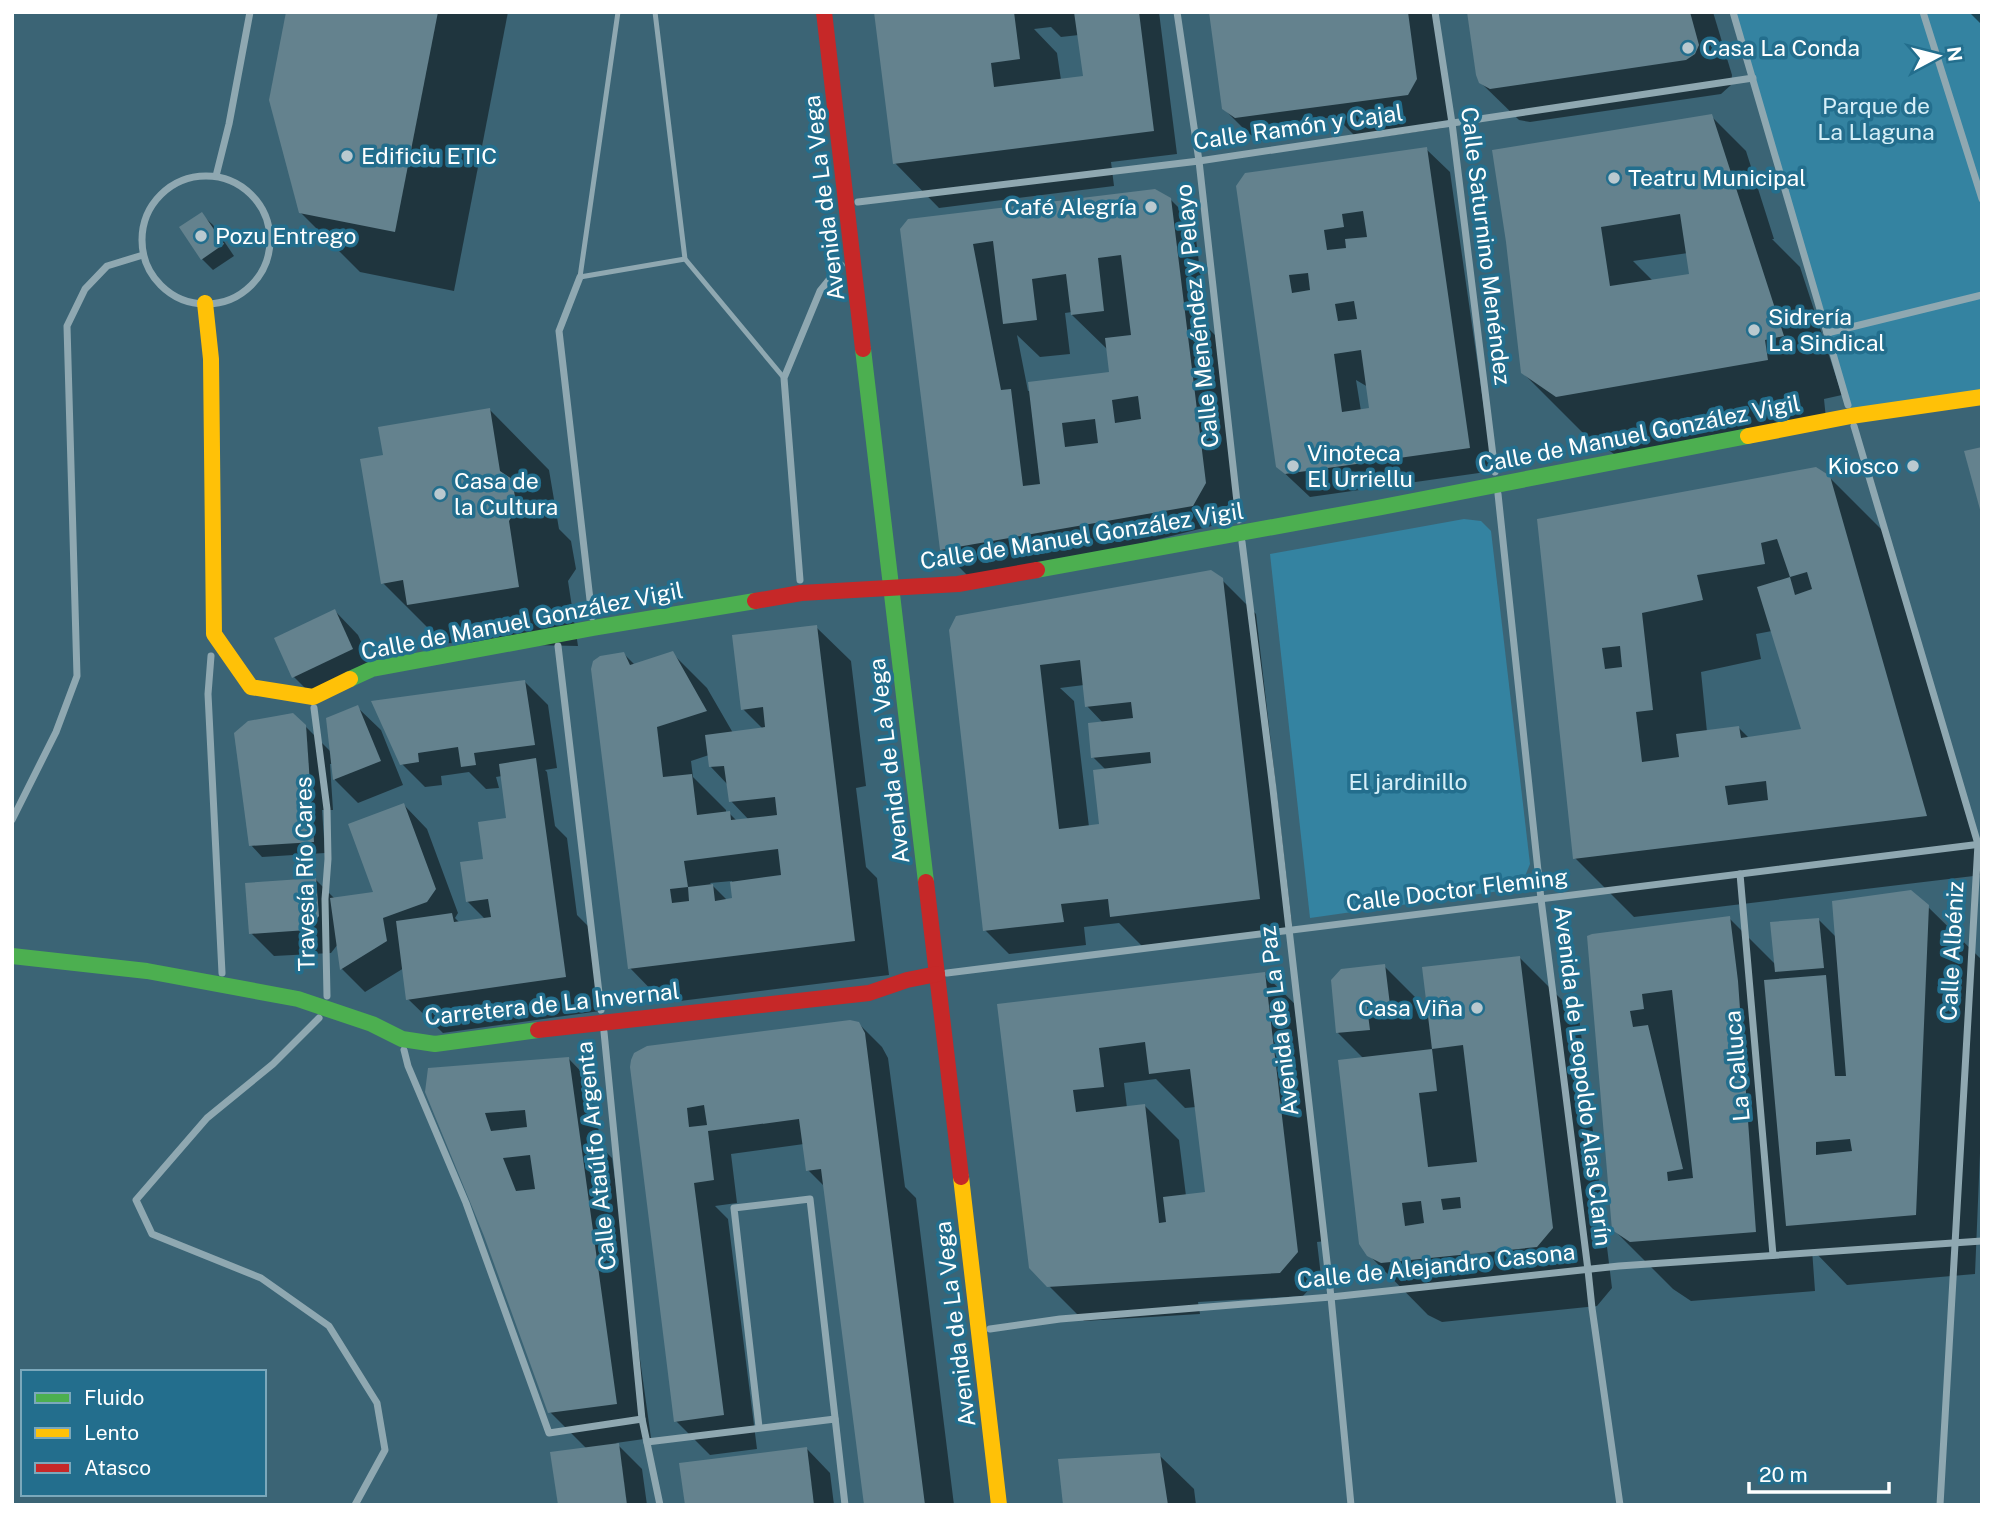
<svg xmlns="http://www.w3.org/2000/svg" width="1994" height="1517" font-family="'Public Sans',sans-serif">
  <style>
    .green { fill: #3483a1 }
    .shadow { fill: #0007; fill-rule: evenodd }
    .building { fill: #64828e; fill-rule: evenodd }
    .lines { fill: none; stroke-linecap: round; stroke-linejoin: round }
    .lane { stroke: #8fa8b1; stroke-width: 5 }
    .street { stroke: #8fa8b1; stroke-width: 7 }
    .fast { stroke: #4caf50; stroke-width: 16 }
    .slow { stroke: #ffc107; stroke-width: 16 }
    .jam { stroke: #c62828; stroke-width: 16 }
    .poi-dot { fill: #bac9cf; stroke: #236e8d; stroke-width: 2.5 }
    .labels { text-anchor: middle; stroke-width: 7; stroke-linejoin: round; paint-order: stroke }
    .poi-label { font-size: 23px; fill: #fff; stroke: #236e8d; text-anchor: start }
    .park-label { font-size: 23px; fill: #d6eff8; stroke: #236e8d }
    .street-label { font-size: 23px; fill: #fff; stroke: #236e8d }
  </style>
  <rect width="100%" height="100%" fill="#3b6475"/>
  <g class="green">
    <path d="M1733,12H1982V397L1851,416Z"/>
    <path d="M1464,519L1481,521L1491,531L1530,864L1523,881L1514,889L1310,918L1270,554Z"/>
  </g>
  <g class="shadow">
    <path d="M287,12H508L454,291L360,272L300,212Z"/>
    <path d="M875,12H1159L1177,154L1111,162L1114,186L939,208L895,163ZM1051,27L1061,37L1079,35L1085,77L1061,80L1057,53L1034,29Z"/>
    <path d="M1210,12H1437L1451,114L1443,128L1359,140L1336,117L1319,119L1321,132L1260,141L1248,133L1224,109Z"/>
    <path d="M1469,12H1713L1732,75L1731,85L1721,94L1530,122L1519,120L1480,82Z"/>
    <path d="M1969,12H1982V25Z"/>
    <path d="M1711,116L1746,151L1774,239H1772L1800,267L1842,395L1824,399L1826,419L1617,456L1582,432L1522,372L1508,241ZM1688,253L1691,275L1653,281L1633,261Z"/>
    <path d="M1426,149L1450,172L1493,471L1310,497L1278,467L1246,175ZM1356,380L1368,387L1371,410L1361,411Z"/>
    <path d="M1170,199L1194,223L1207,327L1218,338L1240,519L976,584L941,549L902,230ZM1072,312V315L1107,349L1111,373L1028,391L1017,335L1040,357L1070,354L1065,313Z"/>
    <path d="M201,214L213,225L234,256L213,270L202,259Z"/>
    <path d="M490,410L549,470L559,529L571,541L576,569L568,581L578,646L443,643L383,583Z"/>
    <path d="M1829,477L1889,537L1982,862V875L1634,917L1575,858L1539,521ZM1772,631L1803,730L1749,738L1739,728L1707,732L1701,672L1761,659L1756,634Z"/>
    <path d="M1221,579L1256,614L1293,933L1146,950L1119,923L1084,927L1086,945L1009,954L985,930L958,618ZM1084,685L1087,706L1103,723L1093,757L1106,770L1101,825L1089,827L1074,701L1060,688Z"/>
    <path d="M335,611L358,635L375,672L317,700L293,676Z"/>
    <path d="M816,627L851,661L866,786L856,788L866,867L877,878L889,975L664,1003L630,968L624,654L635,665L672,653L707,688L733,733L763,729L743,709ZM709,755L711,767L728,785L731,801L749,820L737,821L729,813H726V810L693,777L691,761ZM732,881L734,900L728,901L710,883Z"/>
    <path d="M525,682L548,705L557,768L545,770L547,772L555,826L567,838L577,915L588,926L600,1011L443,1033L408,999L404,968L365,992L342,969L338,944L331,953L274,956L251,933L316,880L335,899L375,893L404,805L427,829L458,913L455,918L460,923L485,919L467,901L485,860L508,819L502,776L496,777L499,788L486,789L469,772L441,776L442,785L425,787L402,764Z"/>
    <path d="M357,707L381,730L403,785L358,803L335,780L333,764H330L333,810H322L325,853L262,857L251,845L305,726L332,753Z"/>
    <path d="M1927,906L1982,960V1105L1975,1274L1847,1285L1812,1249L1815,1291L1691,1301L1673,1289L1613,1229L1588,937L1729,918L1776,965L1818,919L1837,938Z"/>
    <path d="M1520,958L1579,1017L1612,1288L1597,1306L1442,1322L1428,1315L1368,1254L1364,1059L1338,1033L1384,966L1429,1011ZM1485,1251L1489,1254L1465,1256V1253Z"/>
    <path d="M1264,974L1299,1008L1326,1241L1317,1242L1321,1276L1303,1296L1198,1302L1200,1314L1084,1321L1030,1267L1005,1059ZM1156,1079L1185,1108L1196,1107L1207,1194L1186,1196L1179,1140L1145,1106L1127,1108L1124,1083Z"/>
    <path d="M858,1023L882,1047L888,1058L905,1187L916,1198L954,1505H865L825,1187L808,1170L804,1144L731,1154L737,1203L715,1206L728,1219L757,1449L710,1455L676,1421L632,1067Z"/>
    <path d="M569,1059L592,1083L601,1147L612,1158L651,1438L616,1443L642,1469L647,1505H559L587,1449L550,1412L486,1236L427,1091Z"/>
    <path d="M807,1449L830,1473L834,1505H687Z"/>
    <path d="M1159,1455L1194,1489L1196,1505H1065Z"/>
  </g>
  <g class="building">
    <path d="M286,12H438L395,232L299,213L269,100Z"/>
    <path d="M874,12H1014L1020,59L991,63L994,87L1083,76L1074,12H1139L1154,131L893,164Z"/>
    <path d="M1209,12H1285L1286,14L1301,12H1408L1417,79L1408,95L1235,118L1222,109Z"/>
    <path d="M1467,12H1690L1699,45L1695,54L1686,60L1490,89L1479,83L1476,75Z"/>
    <path d="M1712,114L1784,336L1765,340L1768,360L1556,397L1521,373L1506,242L1492,150ZM1680,214L1689,274L1610,286L1601,227Z"/>
    <path d="M1427,147L1470,448L1285,474L1276,467L1236,186L1245,173ZM1363,211L1367,237L1345,239L1346,248L1327,250L1324,230L1344,227L1342,214ZM1308,273L1310,290L1292,293L1289,275ZM1354,301L1357,319L1338,321L1335,304ZM1361,350L1369,408L1342,412L1334,354Z"/>
    <path d="M1155,189L1171,198L1206,483L1193,506L940,550L900,229L908,219ZM993,241L1003,324L1037,320L1032,279L1066,274L1071,315L1104,311L1098,258L1121,255L1131,335L1105,338L1109,372L1028,382L1040,484L1023,486L1011,389L1001,390L973,244ZM1138,396L1141,419L1115,423L1112,400ZM1095,419L1098,443L1065,447L1062,423Z"/>
    <path d="M202,212L224,244L201,260L179,227Z"/>
    <path d="M490,408L500,471L512,479L517,509L509,521L519,587L407,605L403,580L381,584L360,459L383,455L378,427Z"/>
    <path d="M1982,447V513H1981L1964,451Z"/>
    <path d="M1816,467L1830,476L1927,816L1573,859L1537,519ZM1777,539L1790,577L1807,572L1812,589L1795,595L1790,577L1757,587L1801,729L1741,738L1739,726L1676,734L1679,757L1642,762L1636,712L1653,710L1642,613L1703,600L1697,575L1765,564L1761,543ZM1620,646L1622,667L1605,669L1602,648ZM1766,781L1768,800L1728,805L1725,786Z"/>
    <path d="M1211,570L1223,578L1260,899L1110,917L1108,899L1061,904L1064,922L983,931L949,630L956,616ZM1080,660L1085,707L1131,702L1133,718L1088,723L1091,758L1150,752L1151,763L1093,770L1099,824L1059,829L1040,665Z"/>
    <path d="M335,609L353,649L292,678L274,638Z"/>
    <path d="M817,625L855,941L628,969L591,669L593,661L600,656L624,652L630,665L673,651L707,711L657,727L663,777L692,774L697,815L730,811L731,820L777,815L775,797L729,802L724,766L709,767L705,735L765,727L763,707L741,710L732,635ZM778,849L781,875L730,882L732,898L715,901L713,884L688,887L689,901L672,903L670,889L688,887L684,861Z"/>
    <path d="M525,680L535,745L474,753L476,765L461,767L458,747L418,753L419,762L400,765L371,701Z"/>
    <path d="M358,705L381,761L333,780L326,718Z"/>
    <path d="M293,713L306,725L314,842L249,846L234,733L248,721Z"/>
    <path d="M536,758L566,977L406,1000L396,921L452,913L454,922L491,917L488,899L466,902L460,862L483,859L478,822L506,818L499,764Z"/>
    <path d="M404,803L436,889L427,902L383,918L387,941L340,970L330,898L373,892L348,824Z"/>
    <path d="M316,878L319,916L307,930L249,934L245,883Z"/>
    <path d="M1911,890L1929,905L1916,1215L1786,1226L1764,980L1826,975L1835,1076H1846L1832,901ZM1850,1139L1852,1151L1816,1155V1142Z"/>
    <path d="M1730,916L1738,981L1756,1232L1630,1242L1612,1230L1587,936L1592,934ZM1672,990L1693,1178L1668,1181L1667,1172L1683,1169L1648,1025L1633,1027L1630,1011L1644,1009L1642,994Z"/>
    <path d="M1819,918L1824,968L1775,972L1770,922Z"/>
    <path d="M1520,956L1553,1228L1537,1247L1381,1263L1367,1256L1359,1244L1338,1060L1432,1049L1437,1091L1419,1093L1428,1167L1477,1162L1463,1045L1432,1049L1422,967ZM1460,1197L1461,1208L1443,1210L1441,1199ZM1421,1201L1424,1223L1405,1226L1402,1203Z"/>
    <path d="M1385,964L1390,1005L1367,1007L1370,1030L1336,1033L1331,980L1341,969Z"/>
    <path d="M1265,972L1298,1252L1280,1273L1047,1287L1029,1268L997,1004ZM1145,1042L1149,1074L1190,1069L1205,1192L1163,1197L1166,1222L1159,1223L1145,1104L1076,1112L1073,1090L1104,1087L1099,1048Z"/>
    <path d="M850,1020L859,1022L865,1033L925,1505H864L821,1169L806,1171L799,1119L708,1131L714,1180L694,1183L724,1415L674,1422L630,1067L631,1060L634,1053L647,1046ZM704,1105L707,1125L689,1127L687,1108Z"/>
    <path d="M569,1057L617,1404L548,1413L484,1236L425,1092L428,1068ZM525,1110L527,1127L491,1131L485,1113ZM530,1155L535,1189L516,1191L503,1158Z"/>
    <path d="M619,1443L627,1505H558L550,1452Z"/>
    <path d="M807,1447L814,1505H685L679,1463Z"/>
    <path d="M1160,1453L1168,1505H1063L1058,1459Z"/>
  </g>
  <g class="lines">
    <g class="lane">
      <path d="M618,12L580,277L685,259"/>
      <path d="M655,12L685,259L784,378"/>
    </g>
    <g class="street">
      <path d="M1177,12L1199,161L1239,520"/>
      <path d="M1435,12L1452,123L1495,472"/>
      <path d="M1733,12L1848,405"/>
      <path d="M1923,12L1982,199"/>
      <path d="M216,176L229,124L250,12"/>
      <circle cx="206" cy="240" r="64"/>
      <path d="M858,202L1199,161L1753,78"/>
      <path d="M580,277L559,331L592,617"/>
      <path d="M1827,333L1982,295"/>
      <path d="M1854,426L1978,844L1940,1505"/>
      <path d="M1498,494L1541,899L1588,1270L1592,1308L1620,1505"/>
      <path d="M1242,542L1273,789L1331,1297L1351,1505"/>
      <path d="M800,580L784,378L820,291L841,265"/>
      <path d="M558,646L601,1010"/>
      <path d="M211,656L208,694L222,973"/>
      <path d="M314,708L327,809L328,859L325,899L327,996"/>
      <path d="M12,820L56,732L77,676L67,326L85,289L107,266L143,255"/>
      <path d="M1740,874L1773,1255"/>
      <path d="M947,973L1981,844"/>
      <path d="M319,1018L273,1064L207,1118L136,1200L152,1234L261,1278L329,1326L377,1403L385,1450L355,1505"/>
      <path d="M604,1032L642,1419L660,1505"/>
      <path d="M404,1050L408,1066L466,1203L549,1433L642,1419"/>
      <path d="M990,1329L1060,1319L1331,1297L1619,1266L1982,1241"/>
      <path d="M759,1427L734,1208L810,1199L845,1505"/>
      <path d="M647,1442L835,1419"/>
    </g>
    <g class="fast">
      <path d="M863,349L926,882"/>
      <path d="M1037,570L1377,508L1748,436"/>
      <path d="M350,679L372,669L593,628L755,601"/>
      <path d="M12,956L147,971L298,999L372,1024L402,1039L435,1044L538,1030"/>
    </g>
    <g class="slow">
      <path d="M205,303L211,359L214,634L251,687L313,697L350,679"/>
      <path d="M1748,436L1851,416L1982,397"/>
      <path d="M961,1177L999,1505"/>
    </g>
    <g class="jam">
      <path d="M824,12L863,349"/>
      <path d="M755,601L801,593L958,584L1037,570"/>
      <path d="M926,882L961,1177"/>
      <path d="M538,1030L869,993L907,980L937,974"/>
    </g>
  </g>
  <g class="poi-dot">
    <circle cx="1688" cy="48" r="7"/>
    <circle cx="347" cy="156" r="7"/>
    <circle cx="1614" cy="178" r="7"/>
    <circle cx="1151" cy="207" r="7"/>
    <circle cx="201" cy="236" r="7"/>
    <circle cx="1754" cy="330" r="7"/>
    <circle cx="1293" cy="466" r="7"/>
    <circle cx="1913" cy="466" r="7"/>
    <circle cx="440" cy="494" r="7"/>
    <circle cx="1477" cy="1008" r="7"/>
  </g>
  <g class="labels">
    <g class="poi-label">
      <text x="1702" y="56">Casa La Conda</text>
      <text x="361" y="164">Edificiu ETIC</text>
      <text x="1628" y="186">Teatru Municipal</text>
      <text x="1137" y="215" text-anchor="end">Café Alegría</text>
      <text x="215" y="244">Pozu Entrego</text>
      <text x="1768" y="325">Sidrería<tspan x="1768" dy="26">La Sindical</tspan></text>
      <text x="1307" y="461">Vinoteca<tspan x="1307" dy="26">El Urriellu</tspan></text>
      <text x="1899" y="474" text-anchor="end">Kiosco</text>
      <text x="454" y="489">Casa de<tspan x="454" dy="26">la Cultura</tspan></text>
      <text x="1463" y="1016" text-anchor="end">Casa Viña</text>
    </g>
    <g class="park-label">
      <text x="1876" y="114">Parque de<tspan x="1876" dy="26">La Llaguna</tspan></text>
      <text x="1408" y="790">El jardinillo</text>
    </g>
    <g class="street-label">
      <text transform="translate(1298 127) rotate(-8)" y="8">Calle Ramón y Cajal</text>
      <text transform="translate(824 198) rotate(-97)" y="8">Avenida de La Vega</text>
      <text transform="translate(1486 246) rotate(83)" y="8">Calle Saturnino Menéndez</text>
      <text transform="translate(1197 316) rotate(-96)" y="8">Calle Menéndez y Pelayo</text>
      <text transform="translate(1639 434) rotate(-11)" y="8">Calle de Manuel González Vigil</text>
      <text transform="translate(1082 536) rotate(-9)" y="8">Calle de Manuel González Vigil</text>
      <text transform="translate(522 621) rotate(-11)" y="8">Calle de Manuel González Vigil</text>
      <text transform="translate(889 761) rotate(-97)" y="8">Avenida de La Vega</text>
      <text transform="translate(305 874) rotate(-91)" y="8">Travesía Río Cares</text>
      <text transform="translate(1457 890) rotate(-7)" y="8">Calle Doctor Fleming</text>
      <text transform="translate(1952 951) rotate(-87)" y="8">Calle Albéniz</text>
      <text transform="translate(552 1004) rotate(-6)" y="8">Carretera de La Invernal</text>
      <text transform="translate(1279 1021) rotate(-97)" y="8">Avenida de La Paz</text>
      <text transform="translate(1737 1066) rotate(-95)" y="8">La Calluca</text>
      <text transform="translate(1583 1076) rotate(83)" y="8">Avenida de Leopoldo Alas Clarín</text>
      <text transform="translate(596 1156) rotate(-96)" y="8">Calle Ataúlfo Argenta</text>
      <text transform="translate(1436 1266) rotate(-6)" y="8">Calle de Alejandro Casona</text>
      <text transform="translate(955 1324) rotate(-97)" y="8">Avenida de La Vega</text>
    </g>
  </g>
  <rect width="1994" height="1517" fill="none" stroke="#ffffff" stroke-width="28"/>
  <rect x="21" y="1370" width="245" height="126" fill="#236e8d" stroke="#7ba8bb" stroke-width="2"/>
  <rect x="35" y="1393" width="35" height="10" fill="#4caf50" stroke="#7ba8bb" stroke-width="2"/>
  <text x="84" y="1405" font-size="21" fill="#ffffff">Fluido</text>
  <rect x="35" y="1428" width="35" height="10" fill="#ffc107" stroke="#7ba8bb" stroke-width="2"/>
  <text x="84" y="1440" font-size="21" fill="#ffffff">Lento</text>
  <rect x="35" y="1463" width="35" height="10" fill="#c62828" stroke="#7ba8bb" stroke-width="2"/>
  <text x="84" y="1475" font-size="21" fill="#ffffff">Atasco</text>
  <g transform="translate(1938 56) rotate(83)" stroke="#236e8d" stroke-width="5" paint-order="stroke">
  <path d="M0-5L12 26L0 18L-12 26Z" fill="#ffffff"/>
  <text y="-10" font-size="19" font-weight="bold" text-anchor="middle" fill="#ffffff">N</text>
  </g>
  <path d="M1749 1482v10h140v-10" fill="none" stroke="#ffffff" stroke-width="3.5"/>
  <text x="1759" y="1482" font-size="21" fill="#ffffff" stroke="#236e8d" stroke-width="5" paint-order="stroke">20 m</text>
</svg>
